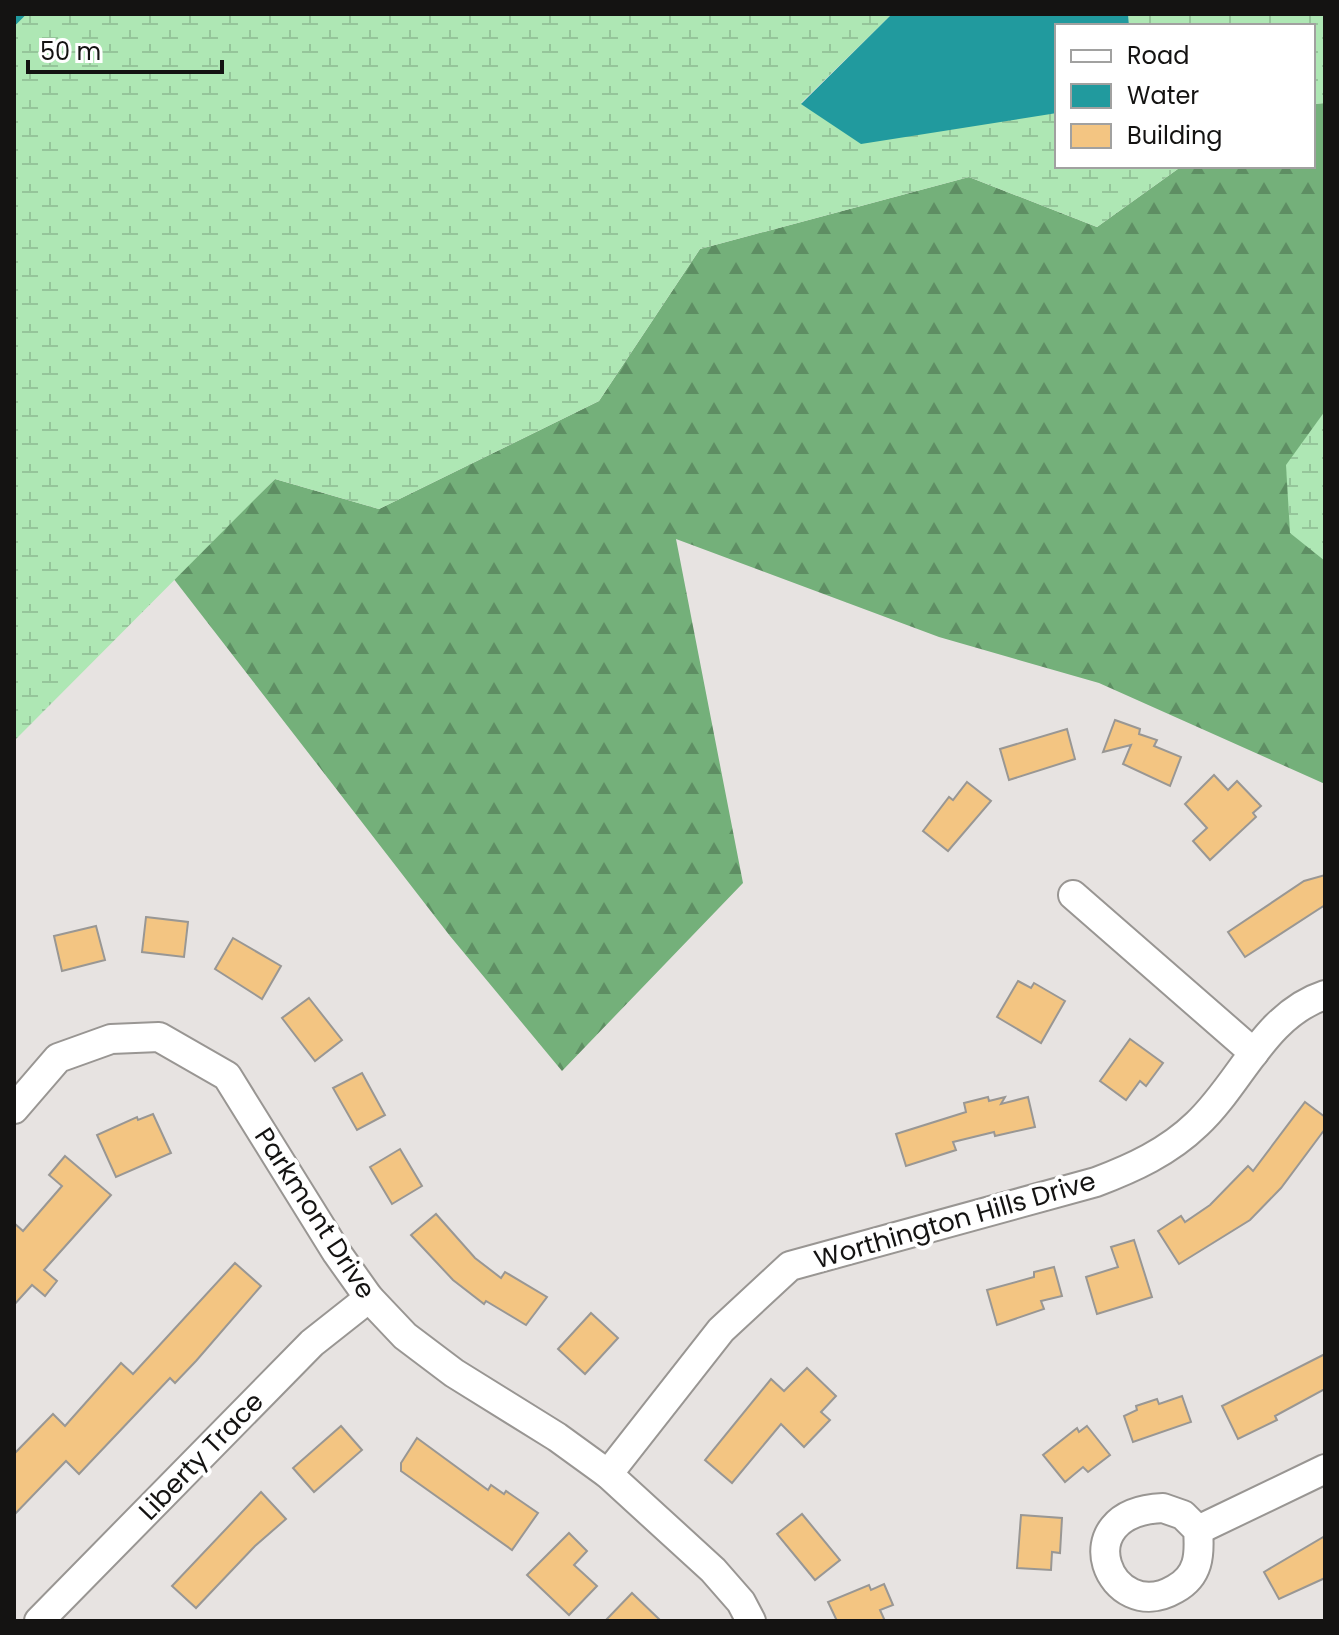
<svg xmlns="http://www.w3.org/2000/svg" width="1339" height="1635" font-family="Poppins,sans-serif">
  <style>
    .forest { fill: url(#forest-firs) }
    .wetland { fill: url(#wetland-marsh) }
    .water { fill: #219a9e }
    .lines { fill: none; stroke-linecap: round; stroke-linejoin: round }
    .stream { stroke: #219a9e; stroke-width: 8 }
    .building { fill: #f3c582; stroke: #999794; stroke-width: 2 }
    .minor-casing { stroke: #999693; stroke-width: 32 }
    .minor { stroke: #fff; stroke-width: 28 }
    .labels { text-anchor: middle; stroke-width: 8; stroke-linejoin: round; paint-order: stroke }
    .street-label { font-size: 26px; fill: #141312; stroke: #fff }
  </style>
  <defs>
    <pattern id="forest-firs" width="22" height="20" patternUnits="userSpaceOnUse" patternTransform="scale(2)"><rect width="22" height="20" fill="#74b07a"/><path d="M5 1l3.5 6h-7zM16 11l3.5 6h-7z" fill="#5e8e63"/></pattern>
    <pattern id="wetland-marsh" width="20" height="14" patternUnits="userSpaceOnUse" patternTransform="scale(2)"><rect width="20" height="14" fill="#aee7b4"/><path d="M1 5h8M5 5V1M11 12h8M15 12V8" fill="none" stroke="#95c59a"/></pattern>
  </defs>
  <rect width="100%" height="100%" fill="#e7e3e1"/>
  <path class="forest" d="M1325,103V784L1099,683L939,637L676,539L743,883L562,1071L450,936L173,578L275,479L379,509L599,401L700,249L969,177L1097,227L1182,166H1313V104Z"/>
  <g class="wetland">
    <path d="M14,14H892L801,103L1012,117L1057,113V166H1182L1097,227L969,177L700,249L599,401L379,509L275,479L14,741Z"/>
    <path d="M1128,14H1325V103L1313,104V26H1129Z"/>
    <path d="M1325,411V561L1290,533L1286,465Z"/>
  </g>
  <path class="water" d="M892,14H1128L1129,26H1057V113L861,144L801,104Z"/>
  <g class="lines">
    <path class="stream" d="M14,21L21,14"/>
  </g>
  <g class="building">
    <path d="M1115,720L1140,729L1139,734L1157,740L1154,746L1181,757L1170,786L1123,764L1131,745L1103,752Z"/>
    <path d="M1067,729L1075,759L1009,780L1000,749Z"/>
    <path d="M1214,775L1228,790L1237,781L1261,806L1253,813L1256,817L1210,860L1193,841L1207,828L1185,804Z"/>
    <path d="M967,782L991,801L948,851L923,831L949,797L953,800Z"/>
    <path d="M1325,875V905L1245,957L1228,932L1304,881Z"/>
    <path d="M146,917L188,922L184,957L142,952Z"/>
    <path d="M96,926L105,960L62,971L54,936Z"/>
    <path d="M233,938L281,966L262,999L215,969Z"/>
    <path d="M1018,981L1031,988L1034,983L1065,1001L1041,1043L997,1017Z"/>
    <path d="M309,998L342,1040L315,1061L282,1018Z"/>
    <path d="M1130,1039L1163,1063L1146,1086L1140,1081L1126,1100L1100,1081Z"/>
    <path d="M362,1073L385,1115L357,1130L333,1088Z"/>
    <path d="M988,1097L989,1101L1005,1097L1001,1104L1028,1097L1035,1127L995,1136L994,1132L953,1142L956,1150L906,1166L896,1134L966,1112L964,1103Z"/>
    <path d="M1305,1102L1325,1117V1129L1281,1188L1250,1220L1179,1264L1158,1231L1181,1216L1185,1222L1210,1205L1248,1166L1253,1171Z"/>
    <path d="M153,1114L171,1153L116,1177L97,1135L137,1117L138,1120Z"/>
    <path d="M400,1149L422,1186L392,1204L370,1167Z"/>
    <path d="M65,1156L111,1195L44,1270L57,1281L45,1296L32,1285L14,1305V1223L23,1231L62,1186L49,1175Z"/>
    <path d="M436,1214L475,1258L501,1278L505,1272L547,1297L526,1325L486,1301L484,1304L453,1280L411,1235Z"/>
    <path d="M1134,1240L1152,1297L1097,1314L1086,1277L1118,1267L1111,1247Z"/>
    <path d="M235,1263L261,1286L196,1361L175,1383L170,1378L79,1474L66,1461L14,1515V1454L53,1414L65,1426L121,1363L133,1374Z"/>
    <path d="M1054,1267L1062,1296L1041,1301L1044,1309L997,1325L987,1290L1034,1277V1272Z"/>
    <path d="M591,1313L618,1338L585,1374L558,1349Z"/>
    <path d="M1325,1354V1389L1275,1416L1277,1420L1238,1439L1222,1406Z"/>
    <path d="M807,1368L836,1396L821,1412L830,1420L804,1447L781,1424L732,1483L705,1460L771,1379L784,1391Z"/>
    <path d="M1182,1396L1191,1422L1133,1442L1124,1416L1137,1410L1136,1406L1157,1399L1159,1404Z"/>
    <path d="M341,1426L362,1450L314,1492L293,1468Z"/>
    <path d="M1087,1426L1110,1455L1088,1472L1083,1467L1065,1482L1043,1455L1077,1428L1079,1432Z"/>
    <path d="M417,1438L488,1490L491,1485L504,1494L506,1491L538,1513L512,1550L401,1471V1463Z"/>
    <path d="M261,1492L286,1519L255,1546L196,1608L172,1586Z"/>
    <path d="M802,1514L840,1560L815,1580L777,1534Z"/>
    <path d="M1021,1515L1062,1518L1060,1553L1052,1552L1051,1570L1017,1568Z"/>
    <path d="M569,1533L587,1551L574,1565L597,1586L569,1615L527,1575Z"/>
    <path d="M1325,1536V1578L1279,1599L1264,1572Z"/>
    <path d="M884,1584L893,1605L880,1610L885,1621H837L828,1602L869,1585L871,1590Z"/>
    <path d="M632,1593L661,1621H605Z"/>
  </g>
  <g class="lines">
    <defs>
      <g id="minor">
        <path d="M1073,895L1254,1053"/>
        <path d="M14,1109L58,1058L111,1039L159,1037L227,1076L337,1253L369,1298L405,1336L454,1373L557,1437L608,1474L713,1570L741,1602L751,1621"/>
        <path d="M608,1474L721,1330L790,1266L1096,1182C1133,1168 1168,1152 1197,1124C1241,1083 1264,1015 1325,995"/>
        <path d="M1163,1508L1183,1515L1198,1530C1200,1555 1199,1576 1175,1589C1110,1627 1063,1512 1163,1508Z"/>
        <path d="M1198,1530L1325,1469"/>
        <path d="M39,1621L312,1343L369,1298"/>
      </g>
    </defs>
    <use href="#minor" class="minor-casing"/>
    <use href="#minor" class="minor"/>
  </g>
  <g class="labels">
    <g class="street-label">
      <text transform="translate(315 1213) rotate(57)" y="9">Parkmont Drive</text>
      <text transform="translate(955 1220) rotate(-16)" y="9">Worthington Hills Drive</text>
      <text transform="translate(201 1456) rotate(-46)" y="9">Liberty Trace</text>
    </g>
  </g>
  <rect width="1339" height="1635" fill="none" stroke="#141312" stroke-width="32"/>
  <rect x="1055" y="24" width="260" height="144" fill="#ffffff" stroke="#a1a1a0" stroke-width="2"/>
  <rect x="1071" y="50" width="40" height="12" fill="#ffffff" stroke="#a1a1a0" stroke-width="2"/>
  <text x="1127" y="64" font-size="24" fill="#141312">Road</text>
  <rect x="1071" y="84" width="40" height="24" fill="#219a9e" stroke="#a1a1a0" stroke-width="2"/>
  <text x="1127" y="104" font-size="24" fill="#141312">Water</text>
  <rect x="1071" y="124" width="40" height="24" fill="#f3c582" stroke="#a1a1a0" stroke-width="2"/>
  <text x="1127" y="144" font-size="24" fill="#141312">Building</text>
  <path d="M28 60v12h194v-12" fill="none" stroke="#141312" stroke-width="4"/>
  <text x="40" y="60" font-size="24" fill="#141312" stroke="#ffffff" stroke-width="6" paint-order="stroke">50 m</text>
</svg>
